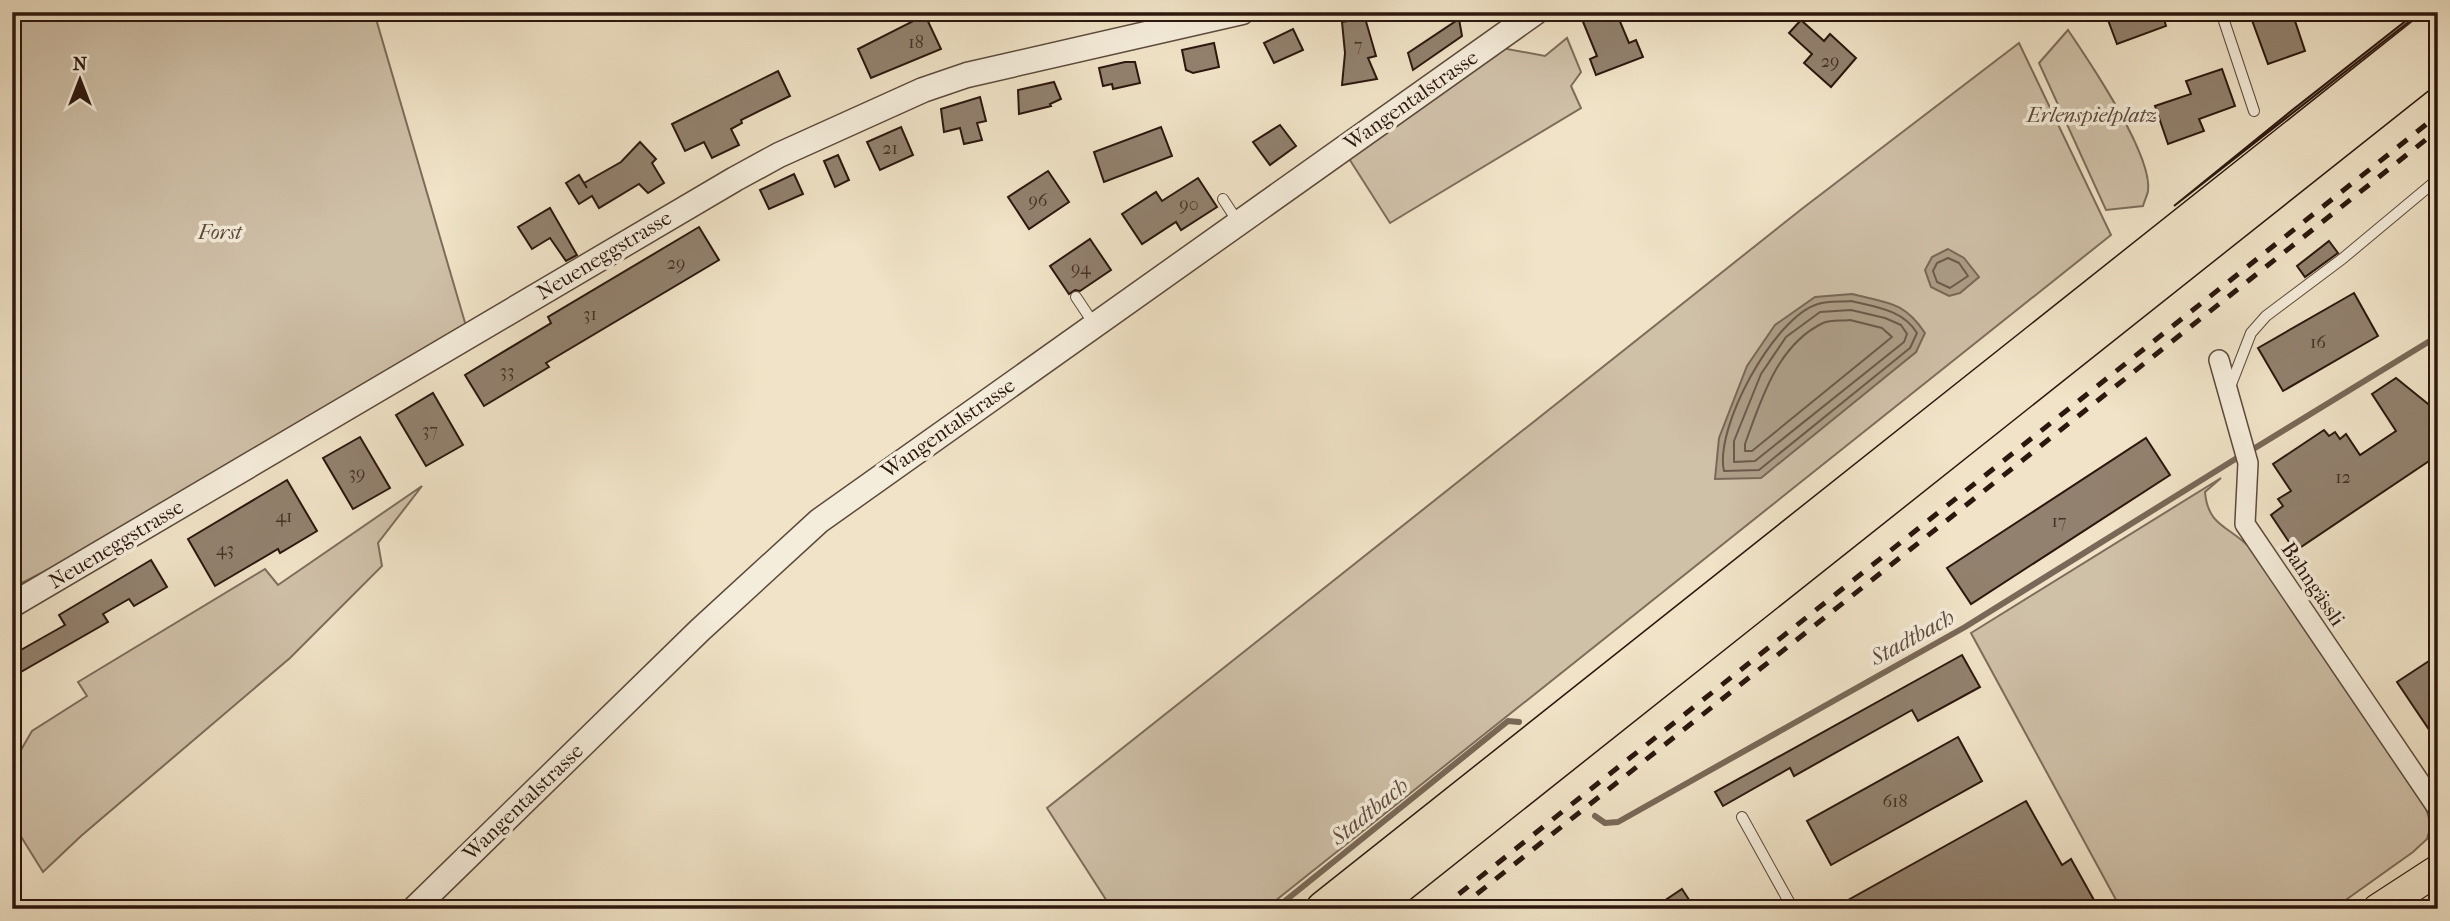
<svg xmlns="http://www.w3.org/2000/svg" width="2450" height="921" font-family="'IM FELL French Canon',serif">
  <style>
    .green { fill: #cfc0a8; stroke: #7e6c5b; stroke-width: 2; fill-rule: evenodd }
    .water { fill: #ad9e88; stroke: #796857; stroke-width: 2 }
    .lines { fill: none; stroke-linecap: round; stroke-linejoin: round }
    .shore { stroke: #6c5a4b; stroke-width: 2 }
    .stream { stroke: #796857; stroke-width: 6 }
    .building { fill: #92816e; stroke: #2c170e; stroke-width: 2 }
    .service-casing { stroke: #5d4a3c; stroke-width: 12 }
    .minor-casing { stroke: #5d4a3c; stroke-width: 22 }
    .tertiary-casing { stroke: #5d4a3c; stroke-width: 27 }
    .primary-casing { stroke: #2c170e; stroke-width: 32 }
    .motorway-casing { stroke: #2c170e; stroke-width: 38 }
    .service { stroke: #f5eddb; stroke-width: 10 }
    .minor { stroke: #f5eddb; stroke-width: 19 }
    .tertiary { stroke: #f5eddb; stroke-width: 24 }
    .primary { stroke: #f0e3c7; stroke-width: 30 }
    .motorway { stroke: #f0e3c7; stroke-width: 35 }
    .rail { stroke: #2c170e; stroke-width: 5; stroke-dasharray: 12 12; stroke-linecap: butt }
    .labels { text-anchor: middle; stroke-width: 7; stroke-linejoin: round; paint-order: stroke }
    .number-label { font-size: 18px; fill: #463226 }
    .street-label { font-size: 21px; fill: #2c170e; stroke: #f5eddb }
    .park-label { font-size: 21px; font-style: italic; fill: #5d4a3c; stroke: #f5eddb }
    .water-label { font-size: 23px; font-style: italic; fill: #604d3f; stroke: #f5eddb }
  </style>
  <rect width="100%" height="100%" fill="#f0e3c7"/>
  <filter id="stains"><feTurbulence type="fractalNoise" baseFrequency=".00286" numOctaves="4"/><feColorMatrix values="0 0 0 0 .2 0 0 0 0 .09 0 0 0 0 .02 0 0 0 .5 -.17"/></filter>
  <radialGradient id="worn" r=".72"><stop offset=".6" stop-color="#630" stop-opacity="0"/><stop offset="1" stop-color="#630" stop-opacity=".3"/></radialGradient>
  <g class="green">
    <path d="M12,12H374L466,326L153,516L12,588Z"/>
    <path d="M2068,30C2089,61 2153,155 2148,191C2147,196 2144,202 2143,206L2106,210L2039,63Z"/>
    <path d="M1567,38L1581,72L1571,86L1581,108L1390,223L1348,157L1502,48L1545,56Z"/>
    <path d="M2019,43L2111,235L1265,909H1112L1047,808L1803,208ZM1815,297L1916,352L1878,381Z"/>
    <path d="M2221,478L2205,492C2208,528 2231,526 2252,550L2426,808L2431,825L2427,839L2413,852L2333,909H2121L1971,633Z"/>
    <path d="M422,486L378,543L382,566L290,658L81,836L43,872L12,822V758L18,755L32,731L87,696L78,682L265,569L278,585Z"/>
  </g>
  <g class="water">
    <path d="M1948,249L1964,258L1979,277L1960,293L1949,296L1931,287L1925,270L1932,257Z"/>
    <path d="M1852,294C1887,303 1904,301 1925,333L1916,352L1761,478L1715,479L1719,438L1747,366L1775,325L1815,297Z"/>
  </g>
  <g class="lines">
    <g class="shore">
      <path d="M1948,258L1959,263L1968,276L1950,288L1937,282L1933,271L1937,263Z"/>
      <path d="M1851,301C1876,307 1903,310 1917,333L1910,348L1759,470L1724,471C1714,428 1774,317 1818,304C1828,301 1841,302 1851,301Z"/>
      <path d="M1851,310L1885,318L1901,325L1907,334L1904,342L1755,461L1734,462V441L1761,374L1786,337L1820,312Z"/>
      <path d="M1850,320L1882,328L1892,337L1752,451H1745V444C1761,400 1777,345 1823,323C1830,320 1842,321 1850,320Z"/>
    </g>
    <g class="stream">
      <path d="M2255,448L2438,336"/>
      <path d="M1595,816L1605,823L1618,822L1965,627L2237,458"/>
      <path d="M1275,909L1508,721L1519,722"/>
    </g>
  </g>
  <g class="building">
    <path d="M1579,12H1616L1629,43L1636,40L1643,57L1596,75L1590,59L1597,56Z"/>
    <path d="M2105,12H2162L2166,26L2117,44Z"/>
    <path d="M2249,12H2292L2305,51L2268,64Z"/>
    <path d="M925,15L941,49L871,78L858,49Z"/>
    <path d="M1365,18L1376,56L1368,58L1377,79L1342,85L1345,53L1342,22Z"/>
    <path d="M1459,19L1462,36L1413,70L1408,53Z"/>
    <path d="M2408,19L2410,21L2174,206L2291,111Z"/>
    <path d="M1801,20L1824,41L1830,34L1856,58L1831,87L1804,63L1812,54L1789,33Z"/>
    <path d="M1293,29L1303,50L1274,63L1264,43Z"/>
    <path d="M1214,43L1219,67L1193,73L1186,70L1182,50Z"/>
    <path d="M1125,62H1135L1140,83L1113,89L1112,84L1103,86L1099,68Z"/>
    <path d="M2222,69L2235,106L2199,119L2204,131L2168,144L2155,106L2191,94L2186,81Z"/>
    <path d="M778,71L790,96L741,120L742,123L731,129L739,145L712,158L704,142L685,151L672,124Z"/>
    <path d="M1054,82L1061,99L1050,104L1051,106L1019,114L1018,90Z"/>
    <path d="M980,97L986,121L977,123L982,140L964,144L960,128L944,132L941,109Z"/>
    <path d="M1280,125L1296,146L1270,165L1253,142Z"/>
    <path d="M901,127L913,155L880,170L867,142Z"/>
    <path d="M1161,127L1172,156L1104,182L1094,152Z"/>
    <path d="M640,142L656,159L652,163L664,183L648,193L639,184L599,208L592,196L579,204L566,183L579,175L587,188L584,183L621,162Z"/>
    <path d="M838,155L849,180L835,187L824,161Z"/>
    <path d="M1048,171L1069,202L1029,229L1008,197Z"/>
    <path d="M794,174L803,194L769,209L760,190Z"/>
    <path d="M1198,178L1217,207L1181,230L1176,222L1142,244L1122,214L1156,192L1162,201Z"/>
    <path d="M550,208L577,255L566,261L550,238L532,249L518,227Z"/>
    <path d="M699,227L719,260L546,363L549,367L484,406L465,375L551,323L548,317Z"/>
    <path d="M1090,239L1111,270L1080,291L1075,290L1069,294L1050,266Z"/>
    <path d="M2329,241L2338,253L2305,277L2297,266Z"/>
    <path d="M2354,293L2378,336L2283,391L2258,348Z"/>
    <path d="M2396,378L2438,412V455L2295,551L2271,515L2283,506L2278,499L2291,491L2273,464L2324,430L2329,436L2335,432L2340,439L2346,434L2360,455L2396,431L2372,394Z"/>
    <path d="M433,393L463,445L426,466L396,415Z"/>
    <path d="M360,437L390,488L353,509L323,458Z"/>
    <path d="M2146,438L2170,475L1971,604L1947,568Z"/>
    <path d="M287,480L317,531L280,553L278,549L215,586L188,539Z"/>
    <path d="M151,560L167,587L134,606L129,599L103,614L108,622L12,677V655L65,625L59,615Z"/>
    <path d="M1962,655L1980,687L1918,721L1912,710L1794,776L1790,768L1723,806L1715,792Z"/>
    <path d="M2438,655V743L2397,682Z"/>
    <path d="M1958,737L1982,781L1831,865L1807,821Z"/>
    <path d="M2026,801L2062,865L2071,859L2099,909H1832Z"/>
    <path d="M1682,889L1695,909H1652Z"/>
  </g>
  <g class="lines">
    <defs>
      <g id="service">
        <path d="M2224,12V21L2254,111"/>
        <path d="M1223,199L1238,222"/>
        <path d="M1076,297L1094,324"/>
        <path d="M2230,387L2251,333L2266,316L2342,259L2438,179"/>
        <path d="M1742,817L1793,909"/>
      </g>
      <path id="minor" d="M2219,360L2248,463L2245,524L2438,809"/>
      <g id="tertiary">
        <path d="M12,605L735,179L779,155L923,90L967,75L1242,12"/>
        <path d="M414,909L700,630L819,521L1536,12"/>
      </g>
      <path id="primary" d="M2378,909L2438,870"/>
      <g id="motorway">
        <path d="M1324,909L2438,24"/>
        <path d="M1369,909L2438,60"/>
      </g>
    </defs>
    <use href="#service" class="service-casing"/>
    <use href="#minor" class="minor-casing"/>
    <use href="#tertiary" class="tertiary-casing"/>
    <use href="#primary" class="primary-casing"/>
    <use href="#motorway" class="motorway-casing"/>
    <use href="#service" class="service"/>
    <use href="#minor" class="minor"/>
    <use href="#tertiary" class="tertiary"/>
    <use href="#primary" class="primary"/>
    <use href="#motorway" class="motorway"/>
    <g class="rail">
      <path d="M1440,909L2438,115"/>
      <path d="M1458,909L2438,130"/>
    </g>
  </g>
  <g class="labels">
    <g class="number-label">
      <text x="916" y="48">18</text>
      <text x="1358" y="51">7</text>
      <text x="1830" y="67">29</text>
      <text x="890" y="154">21</text>
      <text x="1038" y="206">96</text>
      <text x="1189" y="210">90</text>
      <text x="676" y="269">29</text>
      <text x="1081" y="274">94</text>
      <text x="590" y="320">31</text>
      <text x="2318" y="348">16</text>
      <text x="507" y="377">33</text>
      <text x="430" y="436">37</text>
      <text x="357" y="479">39</text>
      <text x="2343" y="483">12</text>
      <text x="284" y="522">41</text>
      <text x="2059" y="527">17</text>
      <text x="225" y="555">43</text>
      <text x="1895" y="807">618</text>
    </g>
    <g class="street-label">
      <text transform="translate(1411 100) rotate(-35)" y="7">Wangentalstrasse</text>
      <text transform="translate(604 255) rotate(-31)" y="7">Neueneggstrasse</text>
      <text transform="translate(948 428) rotate(-35)" y="7">Wangentalstrasse</text>
      <text transform="translate(116 544) rotate(-31)" y="7">Neueneggstrasse</text>
      <text transform="translate(2313 584) rotate(56)" y="7">Bahngässli</text>
      <text transform="translate(523 802) rotate(-44)" y="7">Wangentalstrasse</text>
    </g>
    <g class="park-label">
      <text x="2092" y="122">Erlenspielplatz</text>
      <text x="220" y="239">Forst</text>
    </g>
    <g class="water-label">
      <text transform="translate(1912 637) rotate(-29)" y="8">Stadtbach</text>
      <text transform="translate(1369 811) rotate(-39)" y="8">Stadtbach</text>
    </g>
  </g>
  <rect width="2450" height="921" fill="none" stroke="#f0e3c7" stroke-width="42"/>
  <rect x="14" y="14" width="2422" height="893" fill="none" stroke="#2c170e" stroke-width="3.5"/>
  <rect x="21" y="21" width="2408" height="879" fill="none" stroke="#2c170e" stroke-width="2"/>
  <g transform="translate(80 80)" stroke="#f5eddb" stroke-width="5" paint-order="stroke">
  <path d="M0-5L12 26L0 18L-12 26Z" fill="#2c170e"/>
  <text y="-10" font-size="19" font-weight="bold" text-anchor="middle" fill="#2c170e">N</text>
  </g>
  <rect width="100%" height="100%" filter="url(#stains)"/>
  <rect width="100%" height="100%" fill="url(#worn)"/>
</svg>
